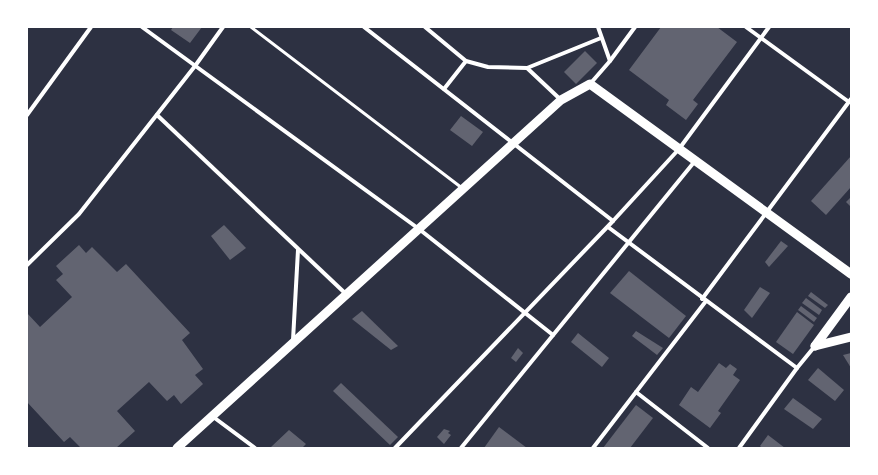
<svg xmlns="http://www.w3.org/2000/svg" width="878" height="475" font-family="Helvetica,sans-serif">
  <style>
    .building { fill: #626471 }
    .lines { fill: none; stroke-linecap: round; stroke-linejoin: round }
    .service { stroke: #fff; stroke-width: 3 }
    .minor { stroke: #fff; stroke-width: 4 }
    .primary { stroke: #fff; stroke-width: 9 }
  </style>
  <rect width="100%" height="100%" fill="#2d3142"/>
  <g class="building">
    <path d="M173,27H202L190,43L171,30Z"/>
    <path d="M661,27H717L737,42L693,100L698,104L686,120L666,105L669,100L629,70Z"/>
    <path d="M585,51L597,63L576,84L564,72Z"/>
    <path d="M461,116L483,132L472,146L450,130Z"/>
    <path d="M851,156V187L826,215L811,201Z"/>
    <path d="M851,197V207L846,202Z"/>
    <path d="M224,225L246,248L230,260L211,236Z"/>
    <path d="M781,241L788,246L769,267L765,262Z"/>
    <path d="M79,245L86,253L92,247L117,272L126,264L190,333L182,340L203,369L195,375L203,384L181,404L174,395L167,401L149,382L117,411L135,431L116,448H81L70,437L64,442L27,402V313L40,327L72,297L56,280L63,274L56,266Z"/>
    <path d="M629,271L686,316L669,338L610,293Z"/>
    <path d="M760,287L770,293L752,318L744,310Z"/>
    <path d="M811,292L828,305L825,308L808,296Z"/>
    <path d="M806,298L822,310L819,315L802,303Z"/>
    <path d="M801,306L817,318L814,322L798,310Z"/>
    <path d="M362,311L398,346L391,350L352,319Z"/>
    <path d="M797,312L814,325L793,354L776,342Z"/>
    <path d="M636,331L663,348L657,355L632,336Z"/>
    <path d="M578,333L609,358L602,367L571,342Z"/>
    <path d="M518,348L523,353L516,362L511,358Z"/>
    <path d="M851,353V368L843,355Z"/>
    <path d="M719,363L726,368L730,364L737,369L733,375L740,380L718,411L721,413L710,428L679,405L691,387L698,392Z"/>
    <path d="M818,368L844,390L835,401L808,380Z"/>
    <path d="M341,383L398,437L390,445L333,391Z"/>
    <path d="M793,398L822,419L813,429L784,409Z"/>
    <path d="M636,405L653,418L630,448H603Z"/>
    <path d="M499,427L527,448H484Z"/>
    <path d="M444,429L450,431L448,433L451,435L444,444L437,437Z"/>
    <path d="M289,430L306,444L303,447L304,448L271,447Z"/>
    <path d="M768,435L785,448H762L760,446Z"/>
  </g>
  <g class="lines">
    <path class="service" d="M251,27L462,188"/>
    <g class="minor">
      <path d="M142,27L419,229L553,335"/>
      <path d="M364,27L613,221"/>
      <path d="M425,27L466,61L488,67L527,68L601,38"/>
      <path d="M598,27L610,61"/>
      <path d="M746,27L849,102"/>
      <path d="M527,68L561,100"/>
      <path d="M590,84L610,61L635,27"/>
      <path d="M444,89L466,61"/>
      <path d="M27,115L91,27"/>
      <path d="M157,115L347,295"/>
      <path d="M608,227L797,368"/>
      <path d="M27,265L79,214L195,66L223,27"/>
      <path d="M702,299L851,99"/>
      <path d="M293,340L298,250"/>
      <path d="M636,392L708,448"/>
      <path d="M212,416L255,448"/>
      <path d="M395,448L613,221L679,149L769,27"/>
      <path d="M461,448L695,161"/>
      <path d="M593,448L706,301"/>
      <path d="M739,448L797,368L815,346"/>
    </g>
    <g class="primary">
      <path d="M815,346L851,297"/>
      <path d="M815,346L851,337"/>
      <path d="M177,448L561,100L590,84L851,274"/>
    </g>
  </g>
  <rect width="878" height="475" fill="none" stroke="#ffffff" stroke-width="56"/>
</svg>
